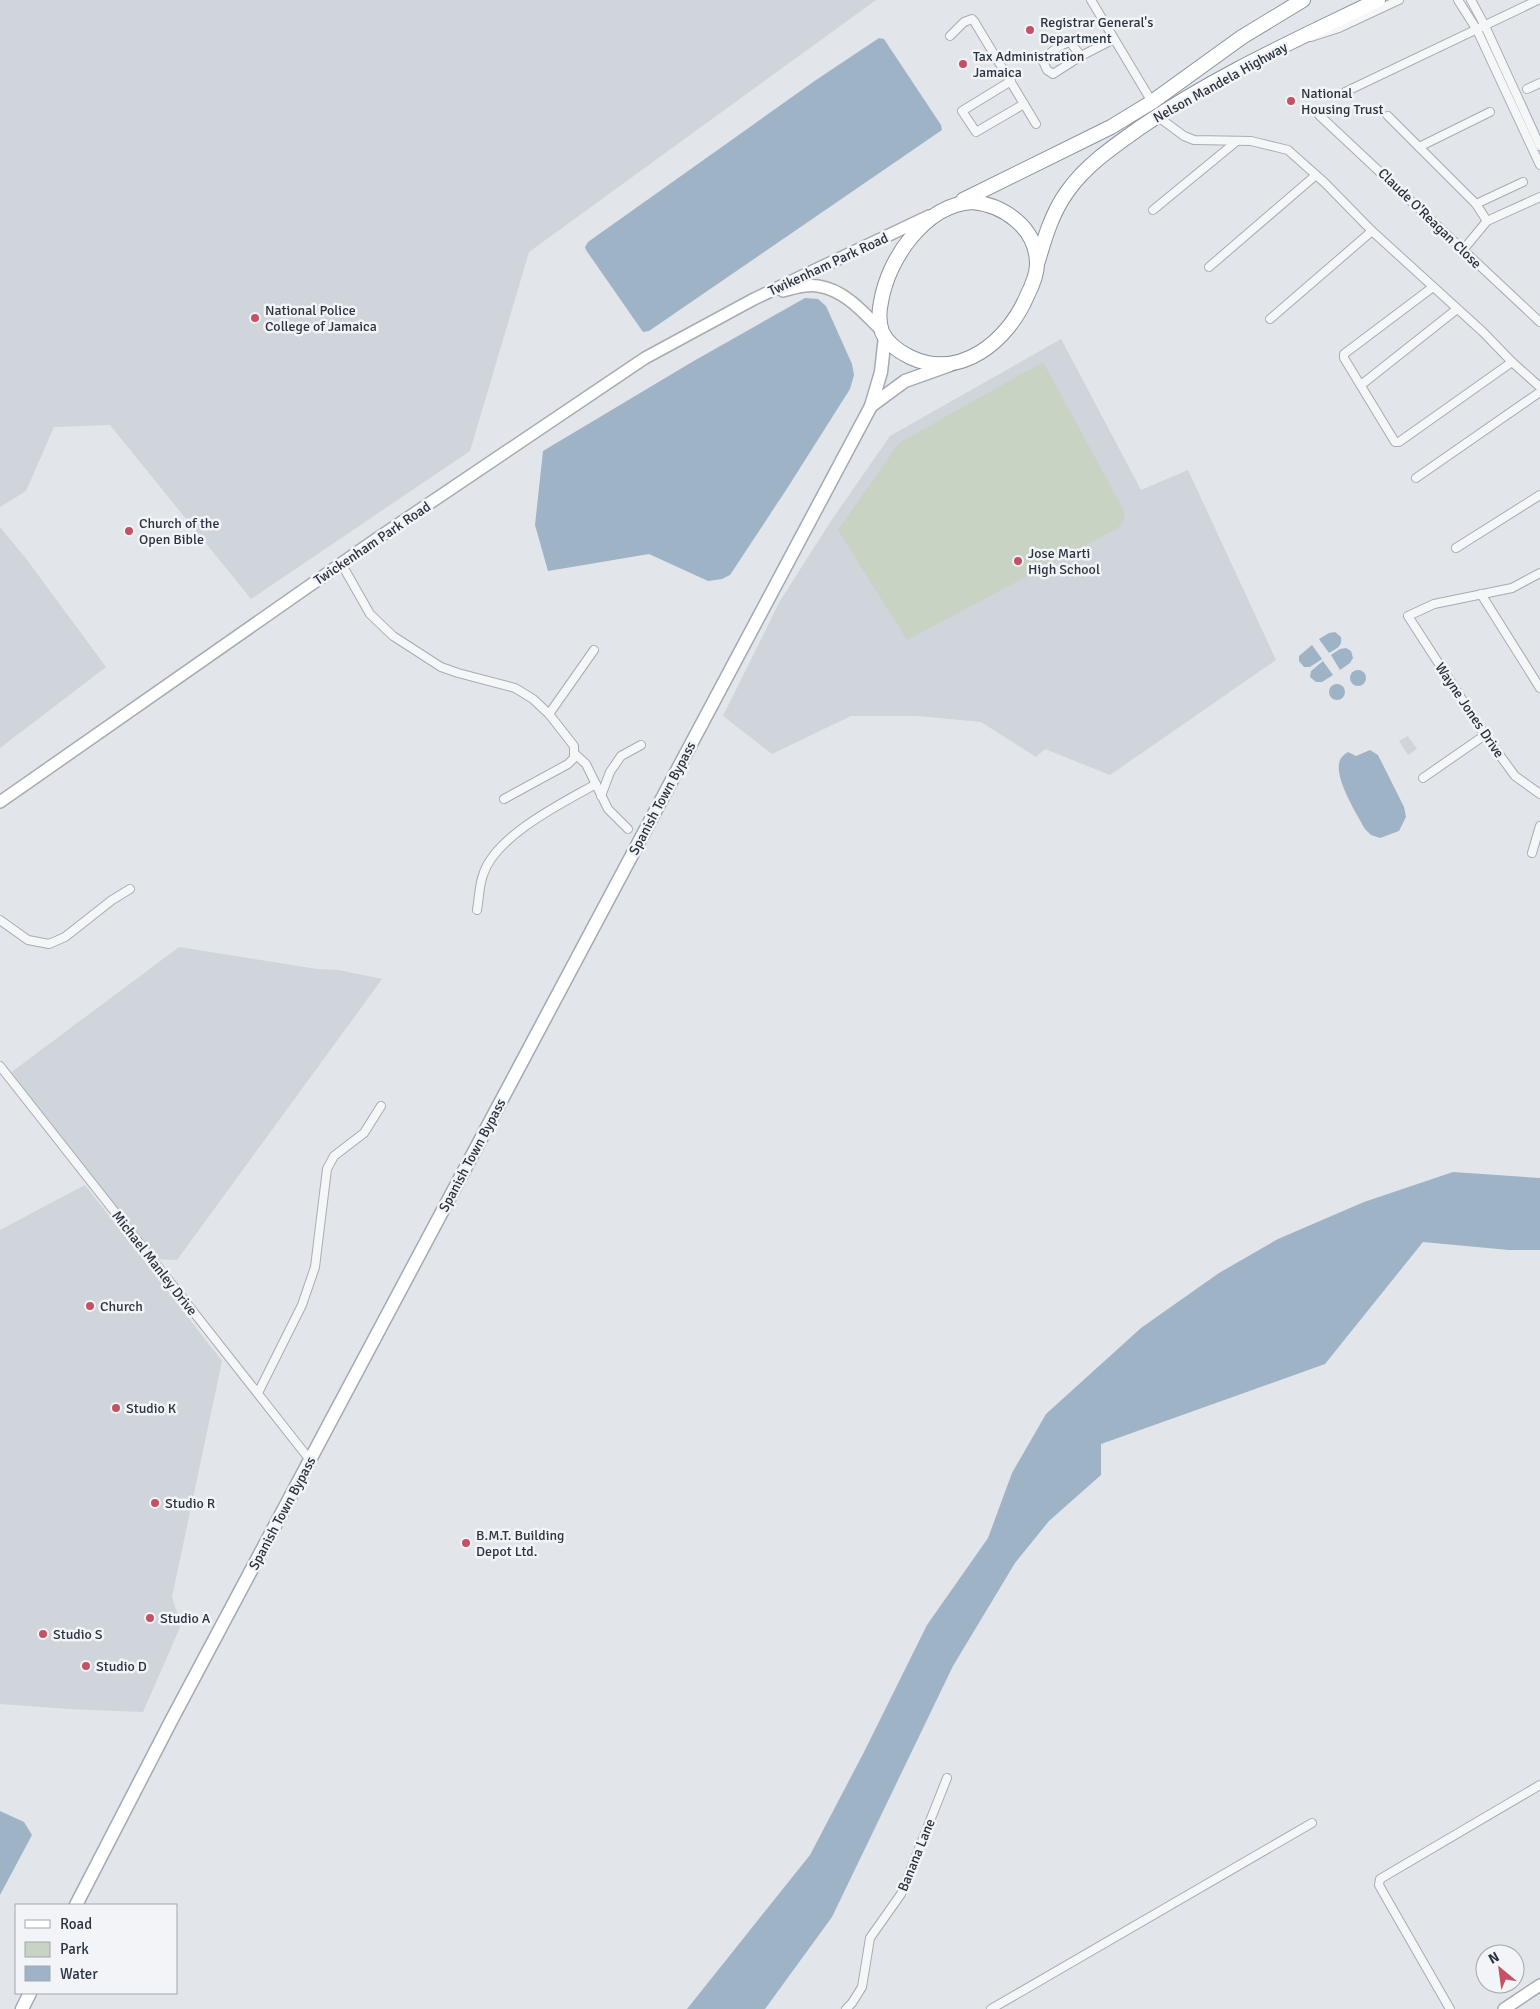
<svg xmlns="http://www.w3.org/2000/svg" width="1540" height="2009" font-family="Signika,sans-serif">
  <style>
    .built { fill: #d0d4db }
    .green { fill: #c8d3c4 }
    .water { fill: #9fb3c7 }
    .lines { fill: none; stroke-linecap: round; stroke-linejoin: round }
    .street-casing { stroke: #a7acb3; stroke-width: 10 }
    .secondary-casing { stroke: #a7acb3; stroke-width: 14 }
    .primary-casing { stroke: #a2aab4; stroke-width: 15 }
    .highway-casing { stroke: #8a939f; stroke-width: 16 }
    .street { stroke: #f5f6f8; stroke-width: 8 }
    .secondary { stroke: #fff; stroke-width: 11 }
    .primary { stroke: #fff; stroke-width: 12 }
    .highway { stroke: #fff; stroke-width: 14 }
    .poi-dot { fill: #c65064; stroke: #f2f4f7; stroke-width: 2 }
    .labels { text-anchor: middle; stroke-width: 5; stroke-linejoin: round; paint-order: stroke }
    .poi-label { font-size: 14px; fill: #2b3340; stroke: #f2f4f7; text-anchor: start }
    .street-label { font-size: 14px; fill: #2b3340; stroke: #f2f4f7 }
  </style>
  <rect width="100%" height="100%" fill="#e2e5e9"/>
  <g class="built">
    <path d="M0,0H876L529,252L470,451L251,599L110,425L54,427L26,491L0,507Z"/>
    <path d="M1061,339L1141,490L1188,470L1276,660L1110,775L1045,749L1036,757L981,722L919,716H851L772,754L723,716L780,601L831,521L890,436Z"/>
    <path d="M0,527L27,560L106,667L0,748Z"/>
    <path d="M1408,736L1417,749L1408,755L1399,741Z"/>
    <path d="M179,947L317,969L339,970L382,979L177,1260L154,1259L9,1074Z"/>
    <path d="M85,1185L222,1361L172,1597L181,1625L143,1712L70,1709L0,1704V1230Z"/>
  </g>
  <path class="green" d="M1043,362L1123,509L1125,519L1118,528L907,640L838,530L899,443Z"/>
  <g class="water">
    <path d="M879,38L884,39L941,125L942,130L649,331L643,332L586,250L585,247L588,242L816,80Z"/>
    <path d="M805,298L818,299L826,306L852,364L854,375L850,389L788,487L730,575L722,579L708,581L649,554L548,571L535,525L543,451L692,362Z"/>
    <path d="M1335,632L1341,637C1343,646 1336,649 1329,653L1319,639L1329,633Z"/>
    <path d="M1312,645L1322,659L1310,667H1304L1299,661V656Z"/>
    <path d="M1346,648L1351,651L1353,658L1350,663L1340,670L1331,655L1340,649Z"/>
    <path d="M1323,661L1333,675L1322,682H1316L1310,677L1311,671Z"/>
    <circle cx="1358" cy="678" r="8"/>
    <circle cx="1337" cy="692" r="8"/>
    <path d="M1370,750L1378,755L1404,807L1406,817L1399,831L1380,838L1371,835L1365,829C1357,814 1333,777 1340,760C1341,757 1345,754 1348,752L1356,756Z"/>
    <path d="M1453,1172L1540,1178V1250H1509L1423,1242L1325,1364L1101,1444V1475L1049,1521L1015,1563L953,1666L832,1917L765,2009H687L810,1855L864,1752L927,1625L988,1538L1012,1473L1046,1414L1141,1328L1219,1273L1278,1239L1364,1202Z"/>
    <path d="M0,1811L24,1822L32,1835L0,1895Z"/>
  </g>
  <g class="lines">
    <defs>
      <g id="street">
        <path d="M1091,0L1152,102"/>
        <path d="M1458,0L1477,30L1540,165"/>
        <path d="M1471,0L1485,26L1540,146"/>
        <path d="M950,36L964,22L972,19L974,21L1036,124"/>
        <path d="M1311,37L1339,28L1399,0"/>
        <path d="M1081,56L1053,74L1047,70L1043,61C1048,53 1061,44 1070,42L1081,56L1114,39"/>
        <path d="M1011,81L962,111L976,132L1024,104"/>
        <path d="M1527,89L1540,83"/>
        <path d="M1345,92L1538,0"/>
        <path d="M1319,115L1540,322"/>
        <path d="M1157,116L1184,136L1194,140L1251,141L1288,150L1325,183L1372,231L1483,332L1512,362L1540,387"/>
        <path d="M1388,116L1476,204L1487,221"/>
        <path d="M1419,147L1490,112"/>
        <path d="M1476,204L1523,182"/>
        <path d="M1153,210L1237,141"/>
        <path d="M1463,250L1487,221L1540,197"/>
        <path d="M1209,267L1316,175"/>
        <path d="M1433,287L1344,354V358L1395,442H1399L1512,362"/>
        <path d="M1270,319L1372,231"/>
        <path d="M1361,385L1457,309"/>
        <path d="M1416,478L1540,392"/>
        <path d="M1456,548L1540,495"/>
        <path d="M341,563L370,614L393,636L441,667L458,673L515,688L533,699L549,714L574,746V758L568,764L504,799"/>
        <path d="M1540,573L1512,588L1434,604L1408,616L1485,735L1515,776L1540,794"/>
        <path d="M1481,594L1540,688"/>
        <path d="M549,714L594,650"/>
        <path d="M575,754L586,764L608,809L628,829"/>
        <path d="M1423,778L1485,735"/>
        <path d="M601,796L610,772L621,756L641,745"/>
        <path d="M1532,853L1540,826"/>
        <path d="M477,910C479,899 479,886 483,875C495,836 562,803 596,784"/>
        <path d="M0,920L28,940L49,944L65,937L112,900L130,889"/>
        <path d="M0,1066L310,1460"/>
        <path d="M258,1393L302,1305L315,1267L327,1169L334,1156L364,1133L381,1106"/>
        <path d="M846,2009L852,2003L862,1987L870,1938L901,1894L947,1778"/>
        <path d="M991,2009L1312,1823"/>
        <path d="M1450,2009L1384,1894L1379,1885L1380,1879L1540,1785"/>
      </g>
      <g id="secondary">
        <path d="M783,291C794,288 806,284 818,286C845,290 864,313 882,331"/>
        <path d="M0,802L375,540L645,358L754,299L929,216"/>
        <path d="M1504,2009L1540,1985"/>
      </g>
      <g id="primary">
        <path d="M871,406L905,381L950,365"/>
        <path d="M76,1905L171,1721L871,406L881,372L885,336"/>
        <path d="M22,2009L30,1993"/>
      </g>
      <g id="highway">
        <path d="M963,200L1111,127L1152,102L1242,37L1303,0"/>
        <path d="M972,202C1004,205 1037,228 1037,264C1037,275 1032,286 1027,296C1008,341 960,381 910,357C900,352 887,343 882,332C879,323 879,311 881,302C888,259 925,205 972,202Z"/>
        <path d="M1038,261C1045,237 1052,213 1067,192C1086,165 1114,146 1141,127C1215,76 1298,39 1378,0"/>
      </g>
    </defs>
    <use href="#street" class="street-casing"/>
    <use href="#secondary" class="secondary-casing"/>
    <use href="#primary" class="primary-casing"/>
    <use href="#highway" class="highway-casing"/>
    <use href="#street" class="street"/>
    <use href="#secondary" class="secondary"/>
    <use href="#primary" class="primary"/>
    <use href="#highway" class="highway"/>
  </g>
  <g class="poi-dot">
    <circle cx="1030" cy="30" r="5"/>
    <circle cx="963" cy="64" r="5"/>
    <circle cx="1291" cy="101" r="5"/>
    <circle cx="255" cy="318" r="5"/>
    <circle cx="129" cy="531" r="5"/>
    <circle cx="1018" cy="561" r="5"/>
    <circle cx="90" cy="1306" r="5"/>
    <circle cx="116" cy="1408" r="5"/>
    <circle cx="155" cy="1503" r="5"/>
    <circle cx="466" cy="1543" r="5"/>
    <circle cx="150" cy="1618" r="5"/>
    <circle cx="43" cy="1634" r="5"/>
    <circle cx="86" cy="1666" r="5"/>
  </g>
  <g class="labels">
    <g class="poi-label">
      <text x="1040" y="27">Registrar General's<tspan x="1040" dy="16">Department</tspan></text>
      <text x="973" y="61">Tax Administration<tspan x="973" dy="16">Jamaica</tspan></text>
      <text x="1301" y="98">National<tspan x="1301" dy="16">Housing Trust</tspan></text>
      <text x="265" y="315">National Police<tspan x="265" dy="16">College of Jamaica</tspan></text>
      <text x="139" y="528">Church of the<tspan x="139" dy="16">Open Bible</tspan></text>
      <text x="1028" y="558">Jose Marti<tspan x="1028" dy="16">High School</tspan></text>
      <text x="100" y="1311">Church</text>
      <text x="126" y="1413">Studio K</text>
      <text x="165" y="1508">Studio R</text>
      <text x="476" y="1540">B.M.T. Building<tspan x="476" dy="16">Depot Ltd.</tspan></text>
      <text x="160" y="1623">Studio A</text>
      <text x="53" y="1639">Studio S</text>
      <text x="96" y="1671">Studio D</text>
    </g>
    <g class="street-label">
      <text transform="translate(1220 82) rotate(-29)" y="5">Nelson Mandela Highway</text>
      <text transform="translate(1430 218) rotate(44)" y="5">Claude O'Reagan Close</text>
      <text transform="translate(828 264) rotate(-25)" y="5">Twikenham Park Road</text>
      <text transform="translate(372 543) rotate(-34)" y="5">Twickenham Park Road</text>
      <text transform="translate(1470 710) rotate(56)" y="5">Wayne Jones Drive</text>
      <text transform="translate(662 798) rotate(-62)" y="5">Spanish Town Bypass</text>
      <text transform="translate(472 1155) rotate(-62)" y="5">Spanish Town Bypass</text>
      <text transform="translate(155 1263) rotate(52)" y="5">Michael Manley Drive</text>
      <text transform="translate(282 1513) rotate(-62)" y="5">Spanish Town Bypass</text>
      <text transform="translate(916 1855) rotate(-68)" y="5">Banana Lane</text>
    </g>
  </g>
  <rect x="15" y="1904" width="162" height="90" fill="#f2f4f7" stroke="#a2a7ae"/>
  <rect x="25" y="1920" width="25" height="8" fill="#ffffff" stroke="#a2a7ae"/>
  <text x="60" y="1929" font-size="15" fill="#2b3340">Road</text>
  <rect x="25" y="1942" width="25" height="15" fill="#c8d3c4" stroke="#a2a7ae"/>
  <text x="60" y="1954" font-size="15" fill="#2b3340">Park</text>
  <rect x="25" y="1966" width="25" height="15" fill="#9fb3c7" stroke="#a2a7ae"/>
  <text x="60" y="1979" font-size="15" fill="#2b3340">Water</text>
  <g transform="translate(1500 1969) rotate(331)"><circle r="24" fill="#f2f4f7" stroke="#a2a7ae"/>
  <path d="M0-4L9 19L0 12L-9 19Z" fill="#c65064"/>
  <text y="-8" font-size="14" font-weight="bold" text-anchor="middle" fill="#2b3340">N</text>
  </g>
</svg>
